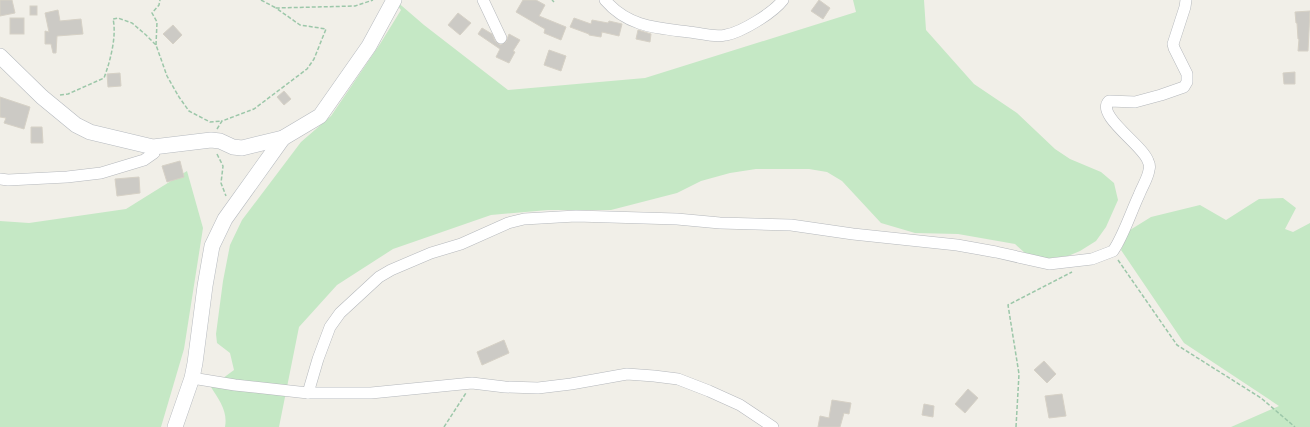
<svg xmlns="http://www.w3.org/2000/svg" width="1310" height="427" font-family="'PT Sans Narrow',sans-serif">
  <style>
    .green { fill: #c5e8c5 }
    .building { fill: #cccac5; stroke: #d6d1c6 }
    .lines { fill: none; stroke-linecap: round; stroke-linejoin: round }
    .street-casing { stroke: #b5b8bc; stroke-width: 12 }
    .secondary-casing { stroke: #b6babf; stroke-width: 16 }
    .path { stroke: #9cc7a9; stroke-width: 1.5; stroke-dasharray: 4 2; stroke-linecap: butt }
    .street { stroke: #fff; stroke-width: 11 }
    .secondary { stroke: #fff; stroke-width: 15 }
  </style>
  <rect width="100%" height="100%" fill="#f1efe8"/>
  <g class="green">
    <path d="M393,0H395L424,25L508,90L645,78L856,12L853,0H924L926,30L974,84L1017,113L1055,149L1070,159L1101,172L1114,183L1118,200L1106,227L1096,241L1080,251L1068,256L1042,259L1025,253L1015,244L958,234L915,233L881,223L842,181L827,172L809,169H756L730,173L701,181L677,193L611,210H548L491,215L393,249L337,285L299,327L279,427H225C228,411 219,400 211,387L234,370L230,353L217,343L216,334L223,281L230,245L242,220L301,142L331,116L380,44L401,10Z"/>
    <path d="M187,171L203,228L184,349L161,427H0V221L29,223L126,209Z"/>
    <path d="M1283,198L1296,208L1285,229L1293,232L1310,223V427H1231L1279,406L1184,343L1121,250L1130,230L1151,217L1200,205L1226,220L1259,199Z"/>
  </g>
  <g class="building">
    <path d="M0,0H12L15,13L0,16Z"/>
    <path d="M523,0H536L545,5L539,16L566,27L561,40L544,33L545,29L516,12Z"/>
    <path d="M819,0L830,8L823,19L811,11Z"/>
    <rect x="30" y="6" width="7" height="9"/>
    <path d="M58,10L60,21L81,19L83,34L57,36L56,53H53L51,44H45V31L49,32L45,13Z"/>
    <path d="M1310,11L1308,51H1298L1299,39H1298L1297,23H1296L1295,12Z"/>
    <path d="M458,13L471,23L460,35L448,25Z"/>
    <rect x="10" y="18" width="14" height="16"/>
    <path d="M574,18L591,24L592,20L608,23L609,21L622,24L619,36L602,32L601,37L589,35V34L570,27Z"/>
    <path d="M173,25L182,35L173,44L163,34Z"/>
    <path d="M482,28L492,34L495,41L500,45L506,42L509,34L520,40L513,51L515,52L509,63L496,57L500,49L478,34Z"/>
    <path d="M638,30L651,34L650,42L636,39Z"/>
    <path d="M549,50L566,56L561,71L544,65Z"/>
    <path d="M1295,72V84H1284L1283,73Z"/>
    <path d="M120,73L121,86L108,87L107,74Z"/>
    <path d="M284,91L291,99L284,105L277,97Z"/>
    <path d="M0,97L30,107L24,129L4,123L6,118L0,117Z"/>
    <path d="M31,127H42L43,143H31Z"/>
    <path d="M180,161L184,177L167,182L162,166Z"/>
    <path d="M139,177L140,193L117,196L115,179Z"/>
    <path d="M504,340L509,353L482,365L477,352Z"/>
    <path d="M1044,361L1056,374L1047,383L1034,370Z"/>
    <path d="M968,389L978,398L965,413L955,404Z"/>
    <path d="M1062,394L1066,416L1049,418L1045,396Z"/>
    <path d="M832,400L851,403L849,414L844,413L840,427H818L820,416L829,418Z"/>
    <path d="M924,404L934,406L933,417L922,415Z"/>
  </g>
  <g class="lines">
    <defs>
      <g id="street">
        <path d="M483,0L501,38"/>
        <path d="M605,0C628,27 657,28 689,32C702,33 713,38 726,35C742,32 773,13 783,0"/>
        <path d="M0,179L8,180L67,177L101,173L144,160L154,153L153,147"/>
        <path d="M192,378L235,385L308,393H371L472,383L505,387L538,388L571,384L627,374L654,376L678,379L709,391L740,405L773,427"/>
        <path d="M308,393L318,359L330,327L340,313L379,277L391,270L431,253L461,244L508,223L524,219L576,216L677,219L720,223L791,225L853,234L957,245L996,252L1049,264L1092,259L1113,251C1123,237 1131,212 1139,195C1142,187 1148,178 1149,170C1150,167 1149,163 1148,161C1143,145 1095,115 1109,101L1135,102L1161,95L1184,87L1187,82V74L1174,48L1173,44L1185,7L1186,0"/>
      </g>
      <g id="secondary">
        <path d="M0,56L42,97L76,125L90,132L153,147L211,140L220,141L233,147L242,148L283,138L320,116L369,46L394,0"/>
        <path d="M175,427L192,378L195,363L205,286L212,246L225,219L283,138"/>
      </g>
    </defs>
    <use href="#street" class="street-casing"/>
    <use href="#secondary" class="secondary-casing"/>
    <g class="path">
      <path d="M261,0L276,8"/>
      <path d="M552,0L554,2"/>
      <path d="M156,45L157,22L152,13L159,5L160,0"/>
      <path d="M60,95L68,94L104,78C110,62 117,36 113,19L118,18L132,23L146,35L156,45L167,76L179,97L189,111L210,122L222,121"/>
      <path d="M217,129L222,121L254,109L307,69L314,59L326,29L300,25L276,8L355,6L373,0"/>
      <path d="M217,154L223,166L221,183L226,196"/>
      <path d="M1118,260L1177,345L1261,398L1295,427"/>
      <path d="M444,427L466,393"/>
      <path d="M1016,427L1019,374L1008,305L1072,272"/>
    </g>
    <use href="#street" class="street"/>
    <use href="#secondary" class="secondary"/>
  </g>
</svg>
